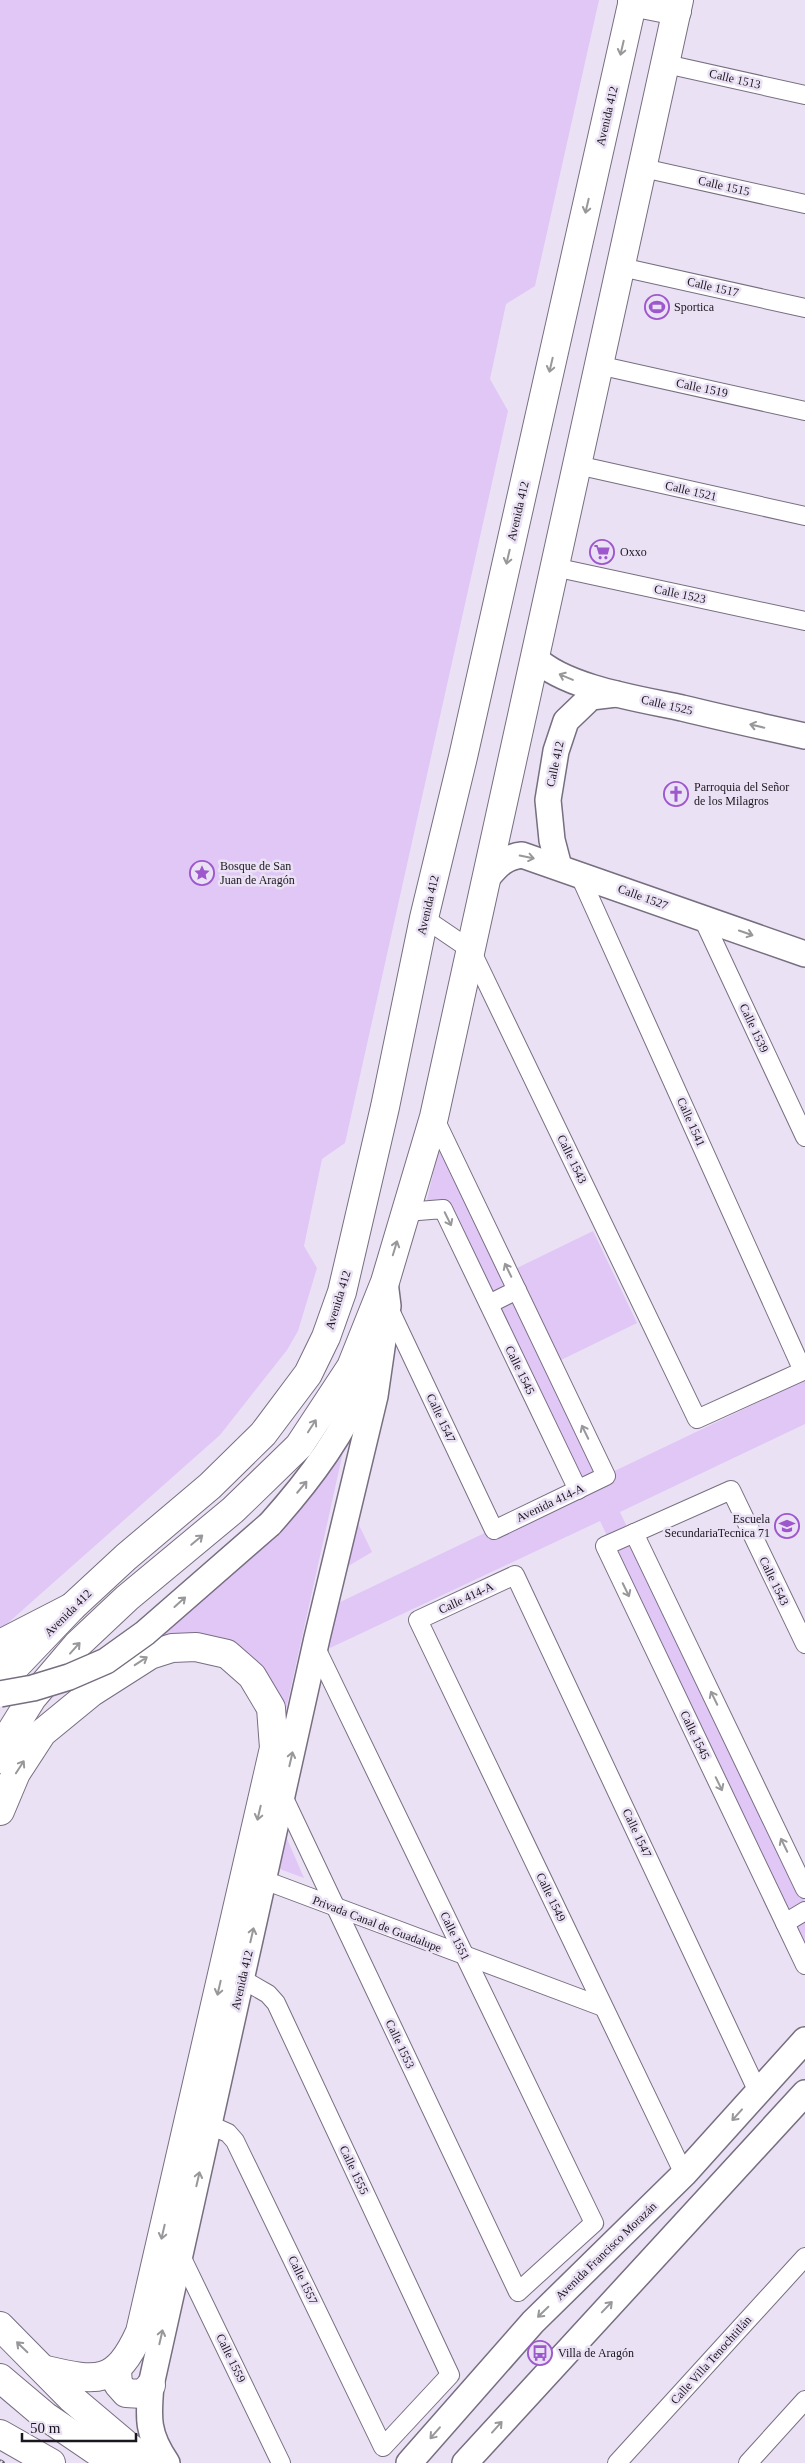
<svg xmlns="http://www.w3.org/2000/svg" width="805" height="2463" font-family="Georgia,serif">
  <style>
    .green { fill: #e0c7f6 }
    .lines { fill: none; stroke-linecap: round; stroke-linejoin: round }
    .street-casing { stroke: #776e80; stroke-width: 20 }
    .secondary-casing { stroke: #776e80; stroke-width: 28 }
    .primary-casing { stroke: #776e80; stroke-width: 30 }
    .highway-casing { stroke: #776e80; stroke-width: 30 }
    .street { stroke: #fff; stroke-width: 18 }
    .secondary { stroke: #fff; stroke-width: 25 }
    .primary { stroke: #fff; stroke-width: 28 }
    .highway { stroke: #fff; stroke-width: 28 }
    .rail-casing { stroke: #615b66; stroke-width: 5.5 }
    .rail { stroke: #ebe1f5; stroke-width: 4; stroke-dasharray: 11; stroke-linecap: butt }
    .secondary-bridge-casing { stroke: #776e80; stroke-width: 28; stroke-linecap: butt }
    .secondary-bridge { stroke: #fff; stroke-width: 25 }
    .oneway { stroke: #98979a }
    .labels { text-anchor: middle; stroke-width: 5; stroke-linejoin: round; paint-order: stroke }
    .street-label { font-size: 12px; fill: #1b171e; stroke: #ebe1f5 }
    .poi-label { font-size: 12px; fill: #1b171e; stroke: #ebe1f5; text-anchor: start }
  </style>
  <rect width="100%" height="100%" fill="#ebe1f5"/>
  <g class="green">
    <path d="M0,0H599L535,286L506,304L490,379L508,411L345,1143L322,1159L304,1246L317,1268L298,1331L287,1350L220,1435L0,1630Z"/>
    <path d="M441,1139L604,1476L805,1380V1424L620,1512L805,1901V1952L600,1521L330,1648L326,1640L336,1604L583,1486L450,1204L439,1200H427Z"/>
    <path d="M593,1231L637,1323L561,1360L517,1268Z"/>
    <path d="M347,1434L283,1723L252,1668L147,1644Z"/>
    <path d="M356,1519L372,1552L345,1568Z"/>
    <path d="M284,1832L304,1878L277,1868Z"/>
  </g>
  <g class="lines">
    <defs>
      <g id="street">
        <path d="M666,64L805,95"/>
        <path d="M643,168L805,204"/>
        <path d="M621,267L805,308"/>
        <path d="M598,365L805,411"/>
        <path d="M577,465L805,516"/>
        <path d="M554,567L805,621"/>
        <path d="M579,874L803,1371"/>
        <path d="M424,918L471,950L697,1419L805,1370"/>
        <path d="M703,919L805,1137"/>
        <path d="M406,1212L443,1209L578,1490"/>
        <path d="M489,1304L517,1290"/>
        <path d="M388,1306L494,1530L606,1476L434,1117"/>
        <path d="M634,1533L805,1889"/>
        <path d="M805,1644L731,1490L605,1546L805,1965"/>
        <path d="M283,1796L518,2292L594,2223L316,1648"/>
        <path d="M264,1880L603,2007"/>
        <path d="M785,1923L805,1911"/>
        <path d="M210,2125L228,2133L235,2141L383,2447L450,2375L276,2003L268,1994L242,1979"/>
        <path d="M684,2174L418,1620L515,1575L758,2092"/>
        <path d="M180,2254L281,2463"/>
        <path d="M617,2463L805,2257"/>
        <path d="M748,2463L805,2400"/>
      </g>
      <g id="secondary">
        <path d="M535,658C565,688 640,699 682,708C723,718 764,727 805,736"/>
        <path d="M559,867L552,840L548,800L556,751L566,721L591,697L616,694"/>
        <path d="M487,878C498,865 505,857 522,855L805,954"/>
        <path d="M270,1524C313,1476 343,1434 369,1375"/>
        <path d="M0,1660L34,1641"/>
        <path d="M167,2463C147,2434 148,2418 151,2385L317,1638L375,1396L388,1306L385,1282"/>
        <path d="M409,2463L533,2322L684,2174L805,2040"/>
        <path d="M465,2463L805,2093"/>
      </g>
      <g id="primary">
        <path d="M632,2L677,11"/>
        <path d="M0,1690L11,1671L72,1607L126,1557L210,1486L263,1434L308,1374L326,1337L342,1292L385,1107L424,918L463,757L633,0"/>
        <path d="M0,1759L12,1730L32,1698L77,1645L127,1598L233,1510L299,1446L351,1367L385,1282L434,1117L679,0"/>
        <path d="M0,1811L16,1773L42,1733L92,1692L150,1655L172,1648L196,1647L227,1654L252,1676L271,1708L274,1748L140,2332C116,2385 98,2382 46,2370"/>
        <path d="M117,2371L118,2384L126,2393L143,2394L151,2385"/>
      </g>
      <g id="highway">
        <path d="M0,1644L72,1607"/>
        <path d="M0,2326L71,2398L148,2463"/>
        <path d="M0,2378L45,2416L114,2463"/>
        <path d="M0,2434L51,2463"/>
      </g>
    </defs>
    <use href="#street" class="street-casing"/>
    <use href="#secondary" class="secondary-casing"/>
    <use href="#primary" class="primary-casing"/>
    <use href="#highway" class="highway-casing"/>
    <use href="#street" class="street"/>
    <use href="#secondary" class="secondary"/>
    <use href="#primary" class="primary"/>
    <use href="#highway" class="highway"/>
    <defs>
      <path id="rail" d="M0,2462L2,2463"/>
    </defs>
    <use href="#rail" class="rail-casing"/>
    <use href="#rail" class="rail"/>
    <defs>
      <path id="secondary-bridge" d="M0,1694L33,1688L69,1677L106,1661L145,1633L270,1524"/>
    </defs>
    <use href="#secondary-bridge" class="secondary-bridge-casing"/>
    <use href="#secondary-bridge" class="secondary-bridge"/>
  </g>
  <defs><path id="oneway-shaft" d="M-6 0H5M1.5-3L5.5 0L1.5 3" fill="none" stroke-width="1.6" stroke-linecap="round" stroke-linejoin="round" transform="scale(1.25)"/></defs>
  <g class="oneway">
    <use href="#oneway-shaft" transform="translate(622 48) rotate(103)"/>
    <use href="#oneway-shaft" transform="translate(587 206) rotate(103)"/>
    <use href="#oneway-shaft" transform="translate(551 365) rotate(103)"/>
    <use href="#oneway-shaft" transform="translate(508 557) rotate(103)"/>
    <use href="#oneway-shaft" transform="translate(566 677) rotate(-157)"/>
    <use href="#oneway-shaft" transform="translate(757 726) rotate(-167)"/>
    <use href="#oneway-shaft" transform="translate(527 857) rotate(11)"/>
    <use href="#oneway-shaft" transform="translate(746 933) rotate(19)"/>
    <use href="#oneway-shaft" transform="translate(448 1219) rotate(64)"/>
    <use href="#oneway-shaft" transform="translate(395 1248) rotate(-73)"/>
    <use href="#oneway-shaft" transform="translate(508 1270) rotate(-116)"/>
    <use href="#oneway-shaft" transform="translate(312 1426) rotate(-57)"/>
    <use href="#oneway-shaft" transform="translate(585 1432) rotate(-116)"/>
    <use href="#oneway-shaft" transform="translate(302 1487) rotate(-50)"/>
    <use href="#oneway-shaft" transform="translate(197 1540) rotate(-40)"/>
    <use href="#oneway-shaft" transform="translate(626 1590) rotate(64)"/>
    <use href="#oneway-shaft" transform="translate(180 1602) rotate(-42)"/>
    <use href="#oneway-shaft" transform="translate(75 1648) rotate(-48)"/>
    <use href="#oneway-shaft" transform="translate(141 1661) rotate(-33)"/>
    <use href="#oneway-shaft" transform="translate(714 1698) rotate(-116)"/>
    <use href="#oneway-shaft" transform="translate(291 1759) rotate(-77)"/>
    <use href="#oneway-shaft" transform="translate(20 1767) rotate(-57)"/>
    <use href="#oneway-shaft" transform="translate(719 1784) rotate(64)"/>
    <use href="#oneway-shaft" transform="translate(259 1813) rotate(103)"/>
    <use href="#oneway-shaft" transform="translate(784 1845) rotate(-116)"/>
    <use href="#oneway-shaft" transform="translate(252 1935) rotate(-77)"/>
    <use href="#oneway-shaft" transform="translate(219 1988) rotate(103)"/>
    <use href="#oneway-shaft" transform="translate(737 2115) rotate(132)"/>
    <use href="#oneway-shaft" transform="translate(198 2179) rotate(-77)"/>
    <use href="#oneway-shaft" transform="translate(163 2232) rotate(103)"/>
    <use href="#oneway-shaft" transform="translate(607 2307) rotate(-46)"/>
    <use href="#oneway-shaft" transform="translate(543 2312) rotate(136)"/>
    <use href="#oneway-shaft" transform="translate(161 2337) rotate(-77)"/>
    <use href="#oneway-shaft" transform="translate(22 2347) rotate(-136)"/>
    <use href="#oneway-shaft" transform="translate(497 2427) rotate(-48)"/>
    <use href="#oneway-shaft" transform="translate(435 2433) rotate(131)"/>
  </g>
  <defs>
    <symbol id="stadium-ring" viewBox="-11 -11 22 22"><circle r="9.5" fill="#ebe1f5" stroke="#9d58cd" stroke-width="1.5"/><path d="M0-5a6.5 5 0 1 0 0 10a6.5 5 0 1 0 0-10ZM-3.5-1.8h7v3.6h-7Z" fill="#9d58cd"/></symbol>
    <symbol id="supermarket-ring" viewBox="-11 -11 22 22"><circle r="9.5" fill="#ebe1f5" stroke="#9d58cd" stroke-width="1.5"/><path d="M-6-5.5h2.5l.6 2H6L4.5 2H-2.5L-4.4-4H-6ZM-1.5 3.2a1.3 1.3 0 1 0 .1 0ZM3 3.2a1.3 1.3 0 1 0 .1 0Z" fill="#9d58cd"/></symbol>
    <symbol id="church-ring" viewBox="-11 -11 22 22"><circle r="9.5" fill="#ebe1f5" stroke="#9d58cd" stroke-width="1.5"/><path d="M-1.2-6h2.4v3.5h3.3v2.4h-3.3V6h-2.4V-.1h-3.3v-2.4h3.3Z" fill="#9d58cd"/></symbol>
    <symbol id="sight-ring" viewBox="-11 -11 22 22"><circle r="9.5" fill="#ebe1f5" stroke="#9d58cd" stroke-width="1.5"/><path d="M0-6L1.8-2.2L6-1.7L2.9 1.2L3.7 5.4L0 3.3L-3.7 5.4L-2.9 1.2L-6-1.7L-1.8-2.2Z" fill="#9d58cd"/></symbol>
    <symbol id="school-ring" viewBox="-11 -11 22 22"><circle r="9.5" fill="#ebe1f5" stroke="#9d58cd" stroke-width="1.5"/><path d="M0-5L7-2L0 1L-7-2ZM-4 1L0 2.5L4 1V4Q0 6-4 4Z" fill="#9d58cd"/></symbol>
    <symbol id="bus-ring" viewBox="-11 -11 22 22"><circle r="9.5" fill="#ebe1f5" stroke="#9d58cd" stroke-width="1.5"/><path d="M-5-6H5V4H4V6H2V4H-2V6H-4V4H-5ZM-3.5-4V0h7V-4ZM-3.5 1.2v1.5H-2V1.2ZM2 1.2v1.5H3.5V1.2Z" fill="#9d58cd"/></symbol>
  </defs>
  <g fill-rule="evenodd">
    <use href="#stadium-ring" x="643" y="293" width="28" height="28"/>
    <use href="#supermarket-ring" x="588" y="538" width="28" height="28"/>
    <use href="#church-ring" x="662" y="780" width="28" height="28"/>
    <use href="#sight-ring" x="188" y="859" width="28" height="28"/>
    <use href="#school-ring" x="773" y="1512" width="28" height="28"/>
    <use href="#bus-ring" x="526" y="2339" width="28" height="28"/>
  </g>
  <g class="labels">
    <g class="street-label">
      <text transform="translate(735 79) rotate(13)" y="4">Calle 1513</text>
      <text transform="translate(607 116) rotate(-77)" y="4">Avenida 412</text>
      <text transform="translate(724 186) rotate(13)" y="4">Calle 1515</text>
      <text transform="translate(713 287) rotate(13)" y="4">Calle 1517</text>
      <text transform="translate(702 388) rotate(12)" y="4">Calle 1519</text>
      <text transform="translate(691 491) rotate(13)" y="4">Calle 1521</text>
      <text transform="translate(518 511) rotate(-77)" y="4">Avenida 412</text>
      <text transform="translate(680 594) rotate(12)" y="4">Calle 1523</text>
      <text transform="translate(667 705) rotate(13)" y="4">Calle 1525</text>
      <text transform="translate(555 764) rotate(-78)" y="4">Calle 412</text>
      <text transform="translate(643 897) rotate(20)" y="4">Calle 1527</text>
      <text transform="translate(428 905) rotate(-77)" y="4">Avenida 412</text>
      <text transform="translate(754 1028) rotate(65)" y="4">Calle 1539</text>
      <text transform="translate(691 1122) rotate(66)" y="4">Calle 1541</text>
      <text transform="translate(572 1159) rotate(64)" y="4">Calle 1543</text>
      <text transform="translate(338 1300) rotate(-73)" y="4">Avenida 412</text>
      <text transform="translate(520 1370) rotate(64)" y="4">Calle 1545</text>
      <text transform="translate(441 1418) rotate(65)" y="4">Calle 1547</text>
      <text transform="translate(550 1503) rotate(-25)" y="4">Avenida 414-A</text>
      <text transform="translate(774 1581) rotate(64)" y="4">Calle 1543</text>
      <text transform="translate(466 1598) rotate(-25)" y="4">Calle 414-A</text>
      <text transform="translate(68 1613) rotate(-45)" y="4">Avenida 412</text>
      <text transform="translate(695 1735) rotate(64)" y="4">Calle 1545</text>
      <text transform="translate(637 1833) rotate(65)" y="4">Calle 1547</text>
      <text transform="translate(551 1897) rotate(64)" y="4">Calle 1549</text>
      <text transform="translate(377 1924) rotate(21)" y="4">Privada Canal de Guadalupe</text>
      <text transform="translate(455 1936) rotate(64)" y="4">Calle 1551</text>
      <text transform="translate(242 1980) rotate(-77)" y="4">Avenida 412</text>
      <text transform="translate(400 2044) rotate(65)" y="4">Calle 1553</text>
      <text transform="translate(354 2170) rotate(65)" y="4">Calle 1555</text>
      <text transform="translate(606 2251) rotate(-44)" y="4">Avenida Francisco Morazán</text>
      <text transform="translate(303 2280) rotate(64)" y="4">Calle 1557</text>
      <text transform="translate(231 2358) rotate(64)" y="4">Calle 1559</text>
      <text transform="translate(711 2360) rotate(-48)" y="4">Calle Villa Tenochtitlán</text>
    </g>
    <g class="poi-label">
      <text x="674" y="311">Sportica</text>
      <text x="620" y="556">Oxxo</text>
      <text x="694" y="791">Parroquia del Señor<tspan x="694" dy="14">de los Milagros</tspan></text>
      <text x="220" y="870">Bosque de San<tspan x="220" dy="14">Juan de Aragón</tspan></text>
      <text x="770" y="1523" text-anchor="end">Escuela<tspan x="770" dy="14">SecundariaTecnica 71</tspan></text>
      <text x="558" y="2357">Villa de Aragón</text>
    </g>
  </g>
  <path d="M22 2433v8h114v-8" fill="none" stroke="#1b171e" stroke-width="2.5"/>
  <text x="30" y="2433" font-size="15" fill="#1b171e" stroke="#ebe1f5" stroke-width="4" paint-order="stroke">50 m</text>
</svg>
